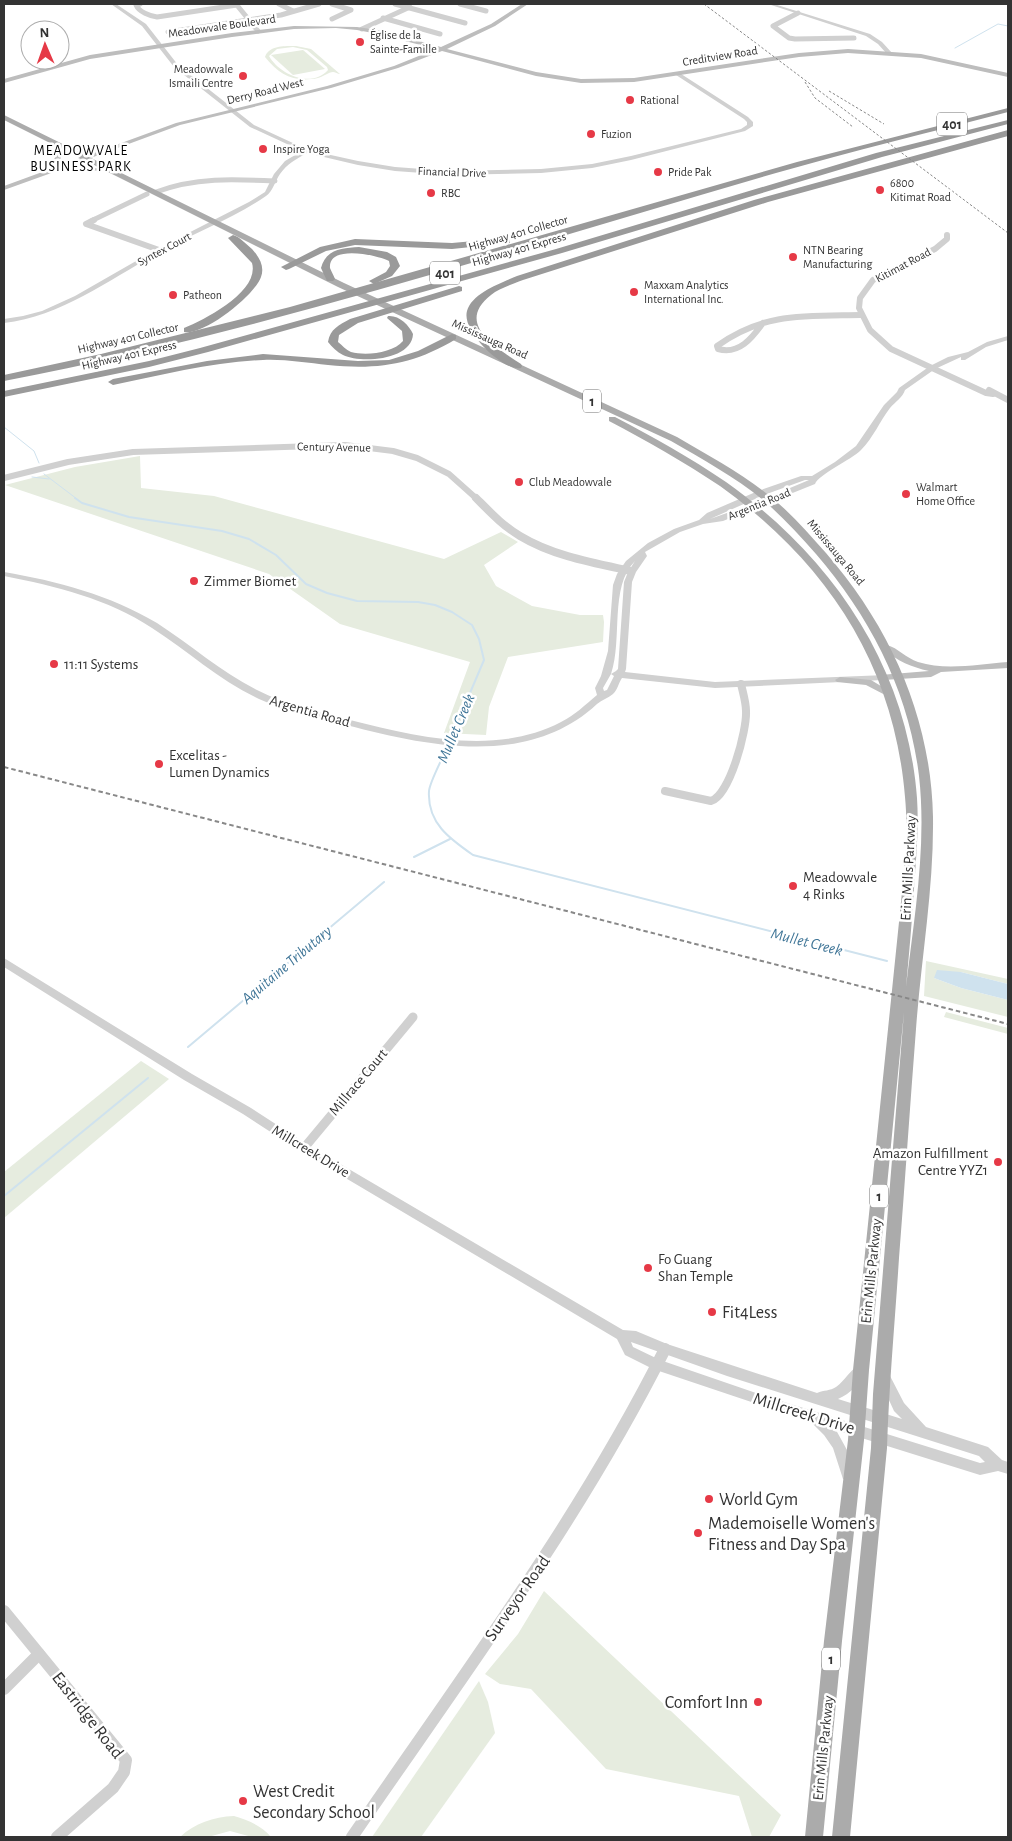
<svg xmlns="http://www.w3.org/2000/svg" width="1012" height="1841" font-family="'Alegreya Sans',sans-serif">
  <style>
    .green { fill: #e6ecdf; fill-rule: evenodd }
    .water { fill: #cfe2ee }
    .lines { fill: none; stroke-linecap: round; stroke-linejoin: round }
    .stream-far1 { stroke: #cfe2ee; stroke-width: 1 }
    .stream { stroke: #cfe2ee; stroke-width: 2 }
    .minor-far4 { stroke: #d0d0d0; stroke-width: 5 }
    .minor-far3 { stroke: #d0d0d0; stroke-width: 6 }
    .minor-far2 { stroke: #d0d0d0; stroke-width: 8 }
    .minor-far1 { stroke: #d0d0d0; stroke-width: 9 }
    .minor { stroke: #d0d0d0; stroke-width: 12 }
    .tertiary { fill: #d0d0d0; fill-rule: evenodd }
    .secondary { fill: #bdbdbd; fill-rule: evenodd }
    .primary { fill: #ababab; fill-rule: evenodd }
    .motorway { fill: #9a9a9a; fill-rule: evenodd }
    .rail-far1 { stroke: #888; stroke-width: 1; stroke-dasharray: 2.5 2; stroke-linecap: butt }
    .rail { stroke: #888; stroke-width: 2; stroke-dasharray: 4.5 3; stroke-linecap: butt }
    .poi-dot { fill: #e63946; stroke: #fff; stroke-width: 2 }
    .labels { text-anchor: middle; stroke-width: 5; stroke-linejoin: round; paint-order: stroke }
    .far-street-label { font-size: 12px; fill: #333; stroke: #fff }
    .far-poi-label { font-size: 12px; fill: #333; stroke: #fff; text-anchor: start }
    .shield { fill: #fff; stroke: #707070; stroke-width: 1 }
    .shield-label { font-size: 14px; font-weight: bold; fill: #333 }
    .far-neighbourhood-label { font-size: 14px; letter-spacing: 1px; fill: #000; stroke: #fff }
    .poi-label { font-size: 15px; fill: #333; stroke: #fff; text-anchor: start }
    .street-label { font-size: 15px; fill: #333; stroke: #fff }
    .water-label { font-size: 16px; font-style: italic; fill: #3f7597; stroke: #fff }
    .near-poi-label { font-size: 18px; fill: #333; stroke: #fff; text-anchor: start }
    .near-street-label { font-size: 18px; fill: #333; stroke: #fff }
  </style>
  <rect width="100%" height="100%" fill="#fff"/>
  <g class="green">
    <path d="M296,46L311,49L340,74C338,74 335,72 333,72C329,72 322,77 318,78C295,83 279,75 265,57C269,45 285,46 296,46ZM293,47L307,50L327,67L328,70C311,89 279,74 269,56L277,49Z"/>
    <path d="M303,50L325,69L293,75L271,55Z"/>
    <path d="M140,456L141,488L214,496L444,559L501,532L518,542L484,565L496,586L532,606L580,615H603L604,622L603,642L508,657L489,707L486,735L444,733L470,662L340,624L269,574L5,485L75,467Z"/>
    <path d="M926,961L1008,979V984L961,972H949L934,978L961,988L1008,1000V1017L924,996Z"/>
    <path d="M946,1012L1008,1028V1034L944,1017Z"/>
    <path d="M141,1061L169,1079L4,1218V1172Z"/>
    <path d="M544,1591L781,1815L769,1837H752L739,1796L606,1769L531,1689L500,1684L485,1674L518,1634Z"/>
    <path d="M479,1681L488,1702L495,1733L421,1837H372Z"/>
    <path d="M234,1816C248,1820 262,1826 271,1837H252L230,1831L208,1837H180C195,1823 213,1817 234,1816Z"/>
  </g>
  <path class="water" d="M937,970L961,972L1008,984V1000L961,988L934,978Z"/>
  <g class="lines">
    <g class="stream-far1">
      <path d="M955,48L998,24L1008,26"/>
      <path d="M4,427L34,451L39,463"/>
      <path d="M44,474L77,499"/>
      <path d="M32,477L49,479"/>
    </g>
    <g class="stream">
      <path d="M75,498L82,503L129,517L222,531L249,539L276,555L306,584L327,593L357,601L418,602L435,605L452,612L472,625L479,639L484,660L450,740"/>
      <path d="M449,744C444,755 430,781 429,791C427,823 450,839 473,855L887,961"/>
      <path d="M414,857L450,839"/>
      <path d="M188,1047L384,882"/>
      <path d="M4,1196L148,1078"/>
    </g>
    <g class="minor-far4">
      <path d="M140,4L136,5C139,12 150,16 157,17L237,5"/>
      <path d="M236,4L258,31"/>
      <path d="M279,4L293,11"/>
      <path d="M332,4L351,10L332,19"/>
      <path d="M395,4L465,23"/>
      <path d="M460,4L486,11"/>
      <path d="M798,13L773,26L789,38L795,39L854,38"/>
      <path d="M383,18L440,34"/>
      <path d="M362,29L410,7"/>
      <path d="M168,32L281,15L319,4"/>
      <path d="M156,192C195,177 234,179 275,181"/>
      <path d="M91,221L147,194"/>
    </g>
    <g class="minor-far3">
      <path d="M94,220L86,224L159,250"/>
      <path d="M947,235V239L935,249L873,280L860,298L859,308L870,330L891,349L986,393L993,394"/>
      <path d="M763,323C752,338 739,355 718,349L717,346C764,312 806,316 861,315"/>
      <path d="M989,390L1008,400"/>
      <path d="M4,478L68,462L133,452L345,445L393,451L417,458L449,474L477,499"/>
    </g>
    <g class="minor-far2">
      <path d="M476,498C490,512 503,526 520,536C553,556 594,563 631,571"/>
      <path d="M665,791L711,801C730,795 747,730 746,711C746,702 743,693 741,684"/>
    </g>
    <path class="minor-far1" d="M304,1148L413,1017"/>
    <g class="minor">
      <path d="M4,1611L126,1760L124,1772L113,1788L57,1837"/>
      <path d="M4,1689L39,1654"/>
      <path d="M352,1837C461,1678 578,1522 665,1349"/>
    </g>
    <g class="tertiary">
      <path d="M111,4H116L146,24L178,65L254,125L308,150L358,161L395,167L450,171L541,169L592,164L631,156L741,129L747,125V122L744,119L676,75V73L678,72L748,117L753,122V126L745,131L631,160L592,168L541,173L450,175L395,171L358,165L307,153C296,159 287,164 280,174C275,181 273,191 266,196C234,218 196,232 162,251C111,278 63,316 4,323V319L23,316L42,311L75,296L157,249L249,202L265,192L274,174L285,161L302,151L250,127L174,67L142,26Z"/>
      <path d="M768,4H774L870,34L882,42L892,53L887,54L878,44L866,36Z"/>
      <path d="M1008,336V340L986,347L965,360H961V357L935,369L905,390C903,397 895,402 890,408C880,421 873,438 861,450C851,460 819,474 815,484L723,521L703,524L680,532L645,552L647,556L636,572L632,582L626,669L625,672L715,682L886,675L887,677L886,679L883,680L715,688L622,678C619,682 617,691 613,694C608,698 602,700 597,704C526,770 422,745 339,723C312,716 284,710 259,699C220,681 188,651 152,628C108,599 56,586 4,576V572C57,581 110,595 157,623C191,645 221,672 257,690C286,705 319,712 350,720C417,737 496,756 561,722C575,715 585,705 597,695L595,688L601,676L608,651L613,585L617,574L626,561L648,543L674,529L699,520L707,513L758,491L801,476H812L835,462L856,446L884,405L897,392L899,388L930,366L948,357L968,352L987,342ZM805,480H809L752,504L710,519L764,495ZM635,561L628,572L624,582L618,669L616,671L611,674C623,639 609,587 635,561ZM611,674L614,676L607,690L604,691L603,688Z"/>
      <path d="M4,958L192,1074L251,1108L308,1145L623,1330L636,1331L667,1344L817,1393C824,1390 830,1391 836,1387C845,1381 850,1369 860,1365L864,1367L866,1371C861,1383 850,1394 838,1399L902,1419L894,1411L878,1376L880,1372L884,1370L888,1372L904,1403L926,1427L988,1447L1002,1460L1008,1462V1474L998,1471L980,1475L836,1430L847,1450L855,1474L853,1479L848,1480L843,1479L833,1448L824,1435L811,1422L653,1369L625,1355L617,1339L300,1151L243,1114L184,1080L4,967ZM631,1342L727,1376L979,1456L985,1462L980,1463L768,1397L660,1360L633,1347Z"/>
    </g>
    <g class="secondary">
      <path d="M522,4H528L495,26L447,49L536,72L581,79L634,78L799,53L848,49L921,54L1008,73V77L921,58L848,53L799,57L634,82L581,83L536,76L442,51L398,68L331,88L180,125L77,163L99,169V171L68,167L4,190V186L176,123L327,86L394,66L436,49L378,34L357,30L336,28L294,29L232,37L90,59L4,83V79L90,55L232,33L294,26L357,27L378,30L441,47L491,24Z"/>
      <path d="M64,146H94L97,148L94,150L66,149L64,148Z"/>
      <path d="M56,150L61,151V158L55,164H51L50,163L55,158Z"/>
      <path d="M887,645C898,648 906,658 918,662C946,671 979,664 1008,662V668L941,672L931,677L883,680L878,677L880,675L929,671C911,667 898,661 884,650L882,648Z"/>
      <path d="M840,677L871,680L894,694L889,697L866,685L837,682L835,680Z"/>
    </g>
    <path class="primary" d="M4,115L344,283L677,437C709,456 743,474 771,497C792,514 809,534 826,553C891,628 931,718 933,817C934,888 921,959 916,1029C910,1105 905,1182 899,1258C895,1321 889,1385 887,1448L850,1837H832L871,1448L873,1394L904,1012L869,1370L864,1440L842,1641L823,1837H805L824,1641L848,1440L853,1370L899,922C903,881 909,838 905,797C894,664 827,563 720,486C684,462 647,441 609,421V417H615C653,437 691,458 726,482C832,557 907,666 917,798C919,828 916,859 914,889C912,922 909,954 906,987C914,918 927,846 919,776C909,692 871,618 816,554C799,535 782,516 763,500C735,477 702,459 671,441L338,287L4,120Z"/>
    <g class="motorway">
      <path d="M1008,108V112C931,132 853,151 776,173C520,247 265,331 4,381V375L101,354L290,307L797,162Z"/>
      <path d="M1008,120V124L882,157L562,253L208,352L149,367L4,397V391L149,361L200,348L556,249L876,153Z"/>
      <path d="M1008,130V136L768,202L523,280C513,284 499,288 491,295C454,324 497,348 521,364L522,366L521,368C505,372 461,332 467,311C472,293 501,283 517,276L754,200Z"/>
      <path d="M233,235C240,237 246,244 252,249C259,257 265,266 261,277C255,295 204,336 184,332V328C206,319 260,291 252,263L228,238Z"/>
      <path d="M507,238L510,239V243L452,249L355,245L326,251L289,269L286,270L281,267L320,247L355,239L452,243Z"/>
      <path d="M359,247L387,252L396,257L400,266L392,276L374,284L369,281L386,272L390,266L389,261C377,255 328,244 330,268C331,271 334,276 335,279L333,281H327L321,268C326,249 342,248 359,247Z"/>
      <path d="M459,286L462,287V291L358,323L339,335L338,342C342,345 346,350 351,352C366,356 393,353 403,341L402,331L387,318L388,316C399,315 409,325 413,334C412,360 361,364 343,355C337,352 332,347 328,342C330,329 339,325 350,319Z"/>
      <path d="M452,334L456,335V339C413,365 377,370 328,365C307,363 285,359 263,360C213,362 162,375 113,385L108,382L113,379L207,361L263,354L358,361L389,360L418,351Z"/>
    </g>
    <g class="rail-far1">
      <path d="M704,4L1008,233"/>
      <path d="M805,82L815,98L853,127"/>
      <path d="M829,91L884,124"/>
    </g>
    <path class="rail" d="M4,767L1008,1024"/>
  </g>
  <g class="poi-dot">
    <circle cx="360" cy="42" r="5"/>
    <circle cx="243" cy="76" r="5"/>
    <circle cx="630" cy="100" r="5"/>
    <circle cx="591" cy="134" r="5"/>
    <circle cx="263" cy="149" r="5"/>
    <circle cx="658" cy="172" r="5"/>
    <circle cx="880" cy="190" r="5"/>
    <circle cx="431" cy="193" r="5"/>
    <circle cx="793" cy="257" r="5"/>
    <circle cx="634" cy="292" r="5"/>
    <circle cx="173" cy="295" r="5"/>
    <circle cx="519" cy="482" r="5"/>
    <circle cx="906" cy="494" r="5"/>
    <circle cx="194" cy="581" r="5"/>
    <circle cx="54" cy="664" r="5"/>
    <circle cx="159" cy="764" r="5"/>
    <circle cx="793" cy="886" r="5"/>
    <circle cx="998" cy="1162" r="5"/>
    <circle cx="648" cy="1268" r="5"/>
    <circle cx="712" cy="1312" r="5"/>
    <circle cx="709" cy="1499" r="5"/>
    <circle cx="698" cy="1533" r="5"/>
    <circle cx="758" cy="1702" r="5"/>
    <circle cx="243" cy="1801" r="5"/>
  </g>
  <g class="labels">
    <g class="far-street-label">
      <text transform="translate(222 26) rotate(-8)" y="4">Meadowvale Boulevard</text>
      <text transform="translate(720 56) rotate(-9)" y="4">Creditview Road</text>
      <text transform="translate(265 91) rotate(-14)" y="4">Derry Road West</text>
      <text transform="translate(452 172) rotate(2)" y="4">Financial Drive</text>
      <text transform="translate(518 233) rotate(-16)" y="4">Highway 401 Collector</text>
      <text transform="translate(164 249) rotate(-28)" y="4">Syntex Court</text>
      <text transform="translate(519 249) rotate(-16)" y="4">Highway 401 Express</text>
      <text transform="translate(903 265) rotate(-28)" y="4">Kitimat Road</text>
      <text transform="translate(128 338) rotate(-13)" y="4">Highway 401 Collector</text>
      <text transform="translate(490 339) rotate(24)" y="4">Mississauga Road</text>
      <text transform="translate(129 355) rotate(-13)" y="4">Highway 401 Express</text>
      <text transform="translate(334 447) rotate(1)" y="4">Century Avenue</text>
      <text transform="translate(759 504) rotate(-22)" y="4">Argentia Road</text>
      <text transform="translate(836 552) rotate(50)" y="4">Mississauga Road</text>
    </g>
    <g class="far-poi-label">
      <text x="370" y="39">Église de la<tspan x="370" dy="14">Sainte-Famille</tspan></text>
      <text x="233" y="73" text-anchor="end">Meadowvale<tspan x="233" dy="14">Ismaili Centre</tspan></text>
      <text x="640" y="104">Rational</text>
      <text x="601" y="138">Fuzion</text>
      <text x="273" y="153">Inspire Yoga</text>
      <text x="668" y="176">Pride Pak</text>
      <text x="890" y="187">6800<tspan x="890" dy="14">Kitimat Road</tspan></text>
      <text x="441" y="197">RBC</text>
      <text x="803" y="254">NTN Bearing<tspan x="803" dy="14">Manufacturing</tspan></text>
      <text x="644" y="289">Maxxam Analytics<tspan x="644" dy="14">International Inc.</tspan></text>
      <text x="183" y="299">Patheon</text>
      <text x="529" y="486">Club Meadowvale</text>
      <text x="916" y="491">Walmart<tspan x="916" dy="14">Home Office</tspan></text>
    </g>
    <g class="shield">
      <rect x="937" y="112.5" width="30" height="23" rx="4"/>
      <rect x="430" y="261.5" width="30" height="23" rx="4"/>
      <rect x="583" y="389.5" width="18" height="23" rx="4"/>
      <rect x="870" y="1184.5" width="18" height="23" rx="4"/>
      <rect x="822" y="1647.5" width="18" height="23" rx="4"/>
    </g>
    <g class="shield-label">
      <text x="952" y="129">401</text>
      <text x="445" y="278">401</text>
      <text x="592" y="406">1</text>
      <text x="879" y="1201">1</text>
      <text x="831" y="1664">1</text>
    </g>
    <g class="far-neighbourhood-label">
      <text x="81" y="155">MEADOWVALE<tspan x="81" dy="16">BUSINESS PARK</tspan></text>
    </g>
    <g class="poi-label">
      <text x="204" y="586">Zimmer Biomet</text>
      <text x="64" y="669">11:11 Systems</text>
      <text x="169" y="760">Excelitas -<tspan x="169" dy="17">Lumen Dynamics</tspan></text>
      <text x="803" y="882">Meadowvale<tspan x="803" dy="17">4 Rinks</tspan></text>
      <text x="988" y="1158" text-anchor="end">Amazon Fulfillment<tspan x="988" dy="17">Centre YYZ1</tspan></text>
      <text x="658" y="1264">Fo Guang<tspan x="658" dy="17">Shan Temple</tspan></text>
    </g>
    <g class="street-label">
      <text transform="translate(310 711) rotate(16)" y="5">Argentia Road</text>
      <text transform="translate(908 868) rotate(-87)" y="5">Erin Mills Parkway</text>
      <text transform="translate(358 1082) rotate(-50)" y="5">Millrace Court</text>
      <text transform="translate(311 1151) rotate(31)" y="5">Millcreek Drive</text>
      <text transform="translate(871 1271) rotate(-84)" y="5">Erin Mills Parkway</text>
      <text transform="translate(823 1748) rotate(-84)" y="5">Erin Mills Parkway</text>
    </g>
    <g class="water-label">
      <text transform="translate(455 728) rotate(-67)" y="6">Mullet Creek</text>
      <text transform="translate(807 941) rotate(14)" y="6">Mullet Creek</text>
      <text transform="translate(286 964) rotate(-40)" y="6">Aquitaine Tributary</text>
    </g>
    <g class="near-poi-label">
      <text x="722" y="1318">Fit4Less</text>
      <text x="719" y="1505">World Gym</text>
      <text x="708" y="1529">Mademoiselle Women's<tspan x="708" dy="21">Fitness and Day Spa</tspan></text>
      <text x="748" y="1708" text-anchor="end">Comfort Inn</text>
      <text x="253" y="1797">West Credit<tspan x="253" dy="21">Secondary School</tspan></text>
    </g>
    <g class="near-street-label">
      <text transform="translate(804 1413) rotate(17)" y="6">Millcreek Drive</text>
      <text transform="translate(517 1598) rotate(-55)" y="6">Surveyor Road</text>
      <text transform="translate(88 1715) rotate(52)" y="6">Eastridge Road</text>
    </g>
  </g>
  <rect width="1012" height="1841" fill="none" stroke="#333333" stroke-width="10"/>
  <g transform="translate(45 45) rotate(358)"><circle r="24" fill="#ffffff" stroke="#adadad"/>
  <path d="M0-4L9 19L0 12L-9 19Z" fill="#e63946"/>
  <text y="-8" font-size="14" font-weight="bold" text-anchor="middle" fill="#333333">N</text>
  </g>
</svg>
